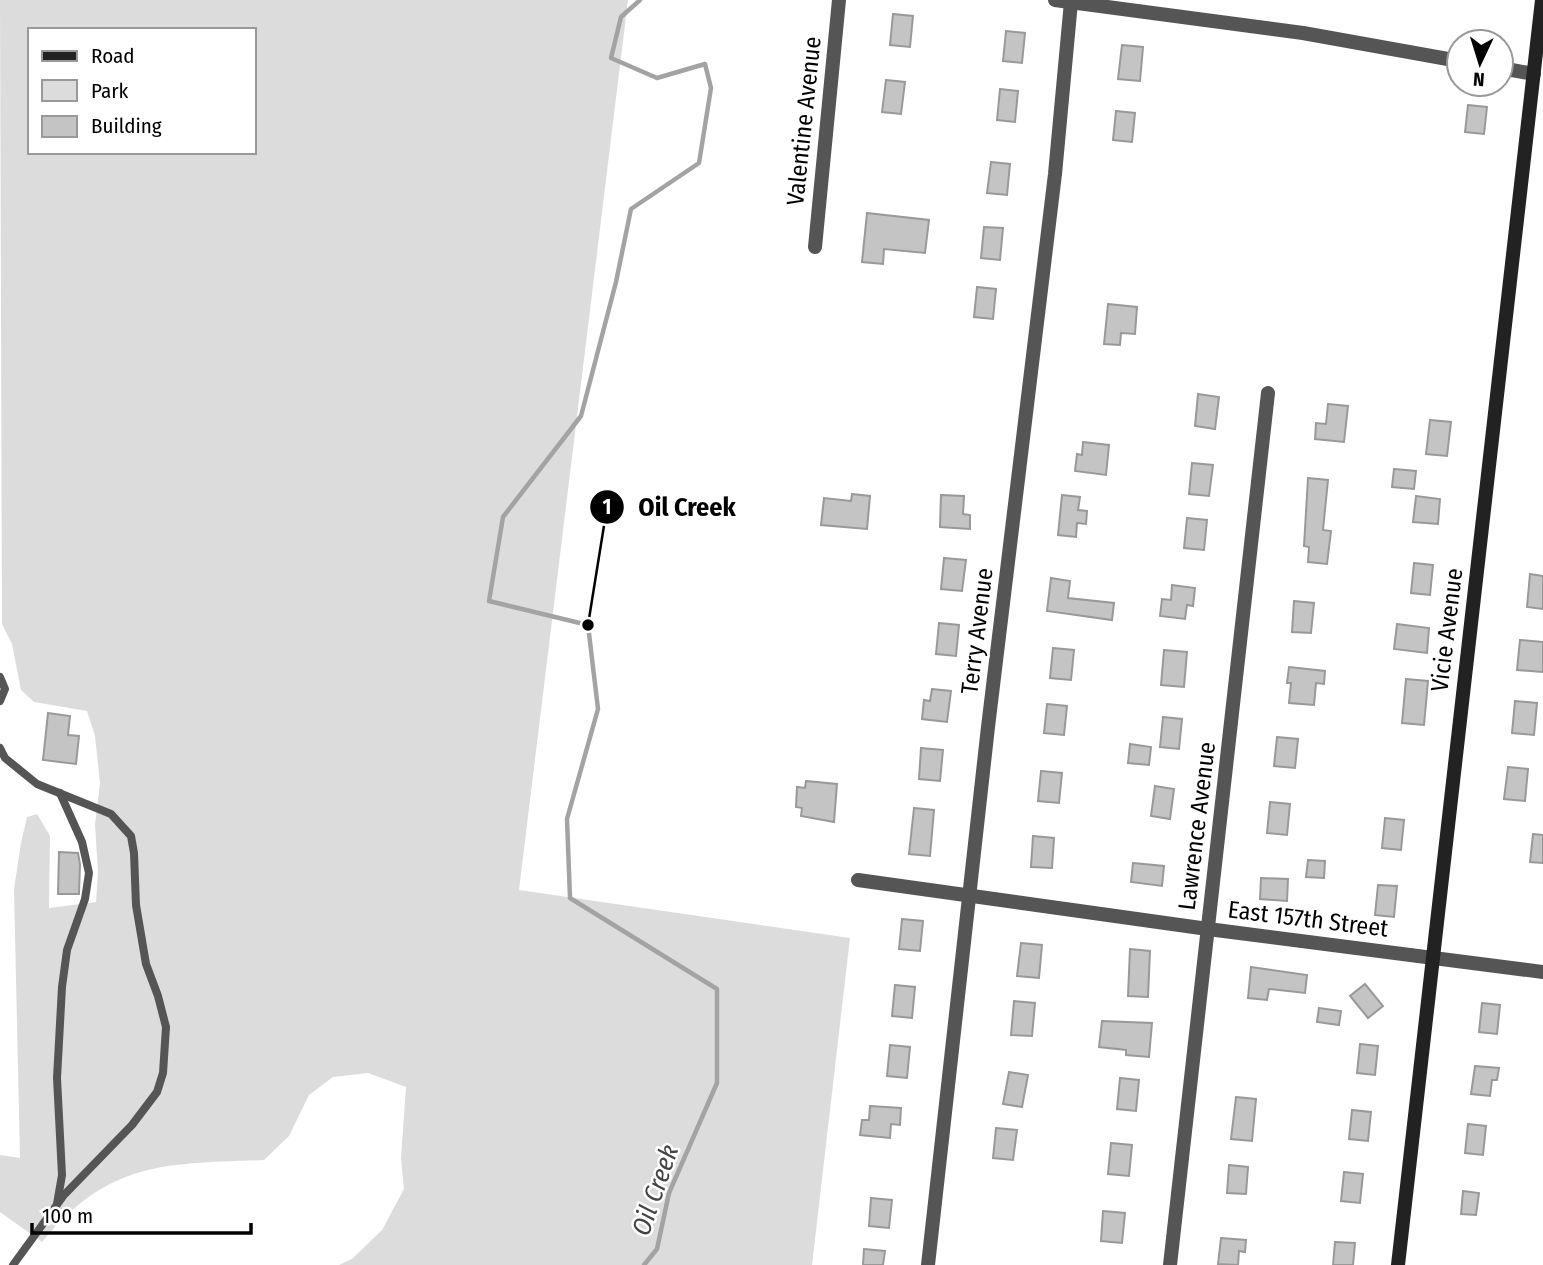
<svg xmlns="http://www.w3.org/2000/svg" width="1543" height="1265" font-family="'Fira Sans Condensed',sans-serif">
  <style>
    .green { fill: #dcdcdc; fill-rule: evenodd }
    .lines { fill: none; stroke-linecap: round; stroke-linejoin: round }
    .stream { stroke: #a3a3a3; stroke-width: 4.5 }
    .building { fill: #c4c4c4; stroke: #999; stroke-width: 2 }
    .lane { stroke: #555; stroke-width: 8 }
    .street { stroke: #555; stroke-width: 14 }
    .secondary { stroke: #222; stroke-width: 14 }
    .labels { text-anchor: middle; stroke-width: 5; stroke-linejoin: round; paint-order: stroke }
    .street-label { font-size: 24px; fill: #000; stroke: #fff }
    .water-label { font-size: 26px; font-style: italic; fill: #444; stroke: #fff }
    .leader { fill: none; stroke: #000; stroke-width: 2.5 }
    .callout-dot { fill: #000; stroke: #fff; stroke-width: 2.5 }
    .mark-label { font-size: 21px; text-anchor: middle; font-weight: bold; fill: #fff }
    .callout-label { font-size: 26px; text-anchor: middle; font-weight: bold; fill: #000; stroke: #fff; stroke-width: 5; stroke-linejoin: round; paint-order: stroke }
  </style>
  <rect width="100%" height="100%" fill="#fff"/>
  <path class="green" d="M0,0H628L519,890L850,938L812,1265H339L352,1259L382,1230L404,1189L401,1158L406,1087L368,1073L333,1077L309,1095L289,1136L264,1160C166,1164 110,1160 42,1242L0,1212V1155L20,1158L14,889L21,843L27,817L37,814L50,836L49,908L96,902L98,872L95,825L100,783L95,736L87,711L34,702L21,690L12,644L2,624ZM30,30H254V152H30Z"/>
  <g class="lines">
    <path class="stream" d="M640,0L621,17L611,58L657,78L705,64L711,88L699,163L631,209L616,282L581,416L503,517L489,601L588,625L598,709L567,819L570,898L717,989V1083L669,1193L657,1249L644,1265"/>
  </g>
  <g class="building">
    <path d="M893,14L913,16L910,47L890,45Z"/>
    <path d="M1006,31L1025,33L1022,63L1003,61Z"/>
    <path d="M1122,45L1143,47L1140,81L1118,79Z"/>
    <path d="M886,80L905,82L901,114L882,112Z"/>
    <path d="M1000,89L1018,91L1015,122L997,120Z"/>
    <path d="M1468,105L1487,107L1484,134L1465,132Z"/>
    <path d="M1116,111L1135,113L1132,142L1113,140Z"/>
    <path d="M991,162L1010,164L1007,195L987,193Z"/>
    <path d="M867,213L929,220L925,253L884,249L883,264L862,262Z"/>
    <path d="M984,227L1003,228L1000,260L981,258Z"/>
    <path d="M977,287L996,289L993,319L974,317Z"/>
    <path d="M1108,304L1137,307L1135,334L1121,333L1120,345L1104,344Z"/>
    <path d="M1198,394L1219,397L1215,429L1195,426Z"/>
    <path d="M1328,404L1348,406L1344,442L1315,439L1316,423L1326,424Z"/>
    <path d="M1430,420L1451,422L1447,456L1426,454Z"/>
    <path d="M1083,442L1109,445L1106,475L1075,471L1077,454L1082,455Z"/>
    <path d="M1192,463L1213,465L1209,496L1189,494Z"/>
    <path d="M1394,469L1416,471L1414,489L1392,487Z"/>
    <path d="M1308,478L1328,480L1323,530L1331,531L1327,564L1308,562L1309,547L1304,546Z"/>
    <path d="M852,494L870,496L867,529L821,525L824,498L851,501Z"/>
    <path d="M941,495L964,496L963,514L970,515V529L940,527Z"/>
    <path d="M1062,495L1080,497L1078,510L1087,511L1086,524L1077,523L1076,537L1058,535Z"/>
    <path d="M1416,496L1440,499L1438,524L1413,522Z"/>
    <path d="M1187,518L1207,520L1204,550L1184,548Z"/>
    <path d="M944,558L966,560L962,591L941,589Z"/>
    <path d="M1414,563L1433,565L1430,595L1411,593Z"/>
    <path d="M1530,574L1543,576V609L1527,607Z"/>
    <path d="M1051,578L1070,581L1068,598L1114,603L1112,620L1047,611Z"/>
    <path d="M1172,585L1195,588L1193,606L1187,605L1185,619L1160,616L1162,599L1171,600Z"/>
    <path d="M1294,601L1314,603L1311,633L1292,632Z"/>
    <path d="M939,623L959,625L956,656L936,654Z"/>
    <path d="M1397,624L1429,628L1427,653L1394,649Z"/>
    <path d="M1520,640L1543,642V672L1517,670Z"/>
    <path d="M1053,648L1074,650L1071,680L1050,678Z"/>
    <path d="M1164,650L1187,652L1184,687L1161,685Z"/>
    <path d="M1289,667L1325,671L1324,684L1316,683L1314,705L1289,703L1291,683H1287Z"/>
    <path d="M1406,679L1428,681L1424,725L1402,723Z"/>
    <path d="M932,689L951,691L947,722L922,719L924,700L930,701Z"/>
    <path d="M1515,701L1537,703L1534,735L1512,733Z"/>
    <path d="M1047,704L1067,706L1064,735L1044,733Z"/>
    <path d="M48,713L70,716L68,735L79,736L76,764L43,760Z"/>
    <path d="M1163,717L1182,719L1179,749L1160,747Z"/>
    <path d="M1277,737L1298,739L1295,768L1274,766Z"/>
    <path d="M1130,744L1151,747L1149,765L1128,763Z"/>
    <path d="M921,748L943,750L940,781L919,779Z"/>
    <path d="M1508,767L1528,769L1525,801L1504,799Z"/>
    <path d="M1041,771L1062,773L1059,803L1038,801Z"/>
    <path d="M806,781L837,784L834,822L801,816L802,808L796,807L797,787L805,788Z"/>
    <path d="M1155,786L1174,789L1170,819L1151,816Z"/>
    <path d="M1270,802L1290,804L1287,835L1267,833Z"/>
    <path d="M914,808L934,810L930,856L909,854Z"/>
    <path d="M1385,818L1404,820L1401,850L1382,848Z"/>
    <path d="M1533,834L1543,835V863L1530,862Z"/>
    <path d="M1033,836L1054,838L1052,868L1031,867Z"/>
    <path d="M59,852L78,853L80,864L79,894H58Z"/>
    <path d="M1308,860L1325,861L1324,878L1306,877Z"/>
    <path d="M1133,863L1164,866L1162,886L1131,882Z"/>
    <path d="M1261,878L1288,879L1287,901L1260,899Z"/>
    <path d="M1378,885L1397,886L1394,917L1375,915Z"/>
    <path d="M902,919L923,921L920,951L899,949Z"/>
    <path d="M1021,943L1042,945L1039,978L1017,976Z"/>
    <path d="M1130,949L1150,951L1148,997L1128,996Z"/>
    <path d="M1251,967L1307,975L1305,993L1269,989L1267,1000L1248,998Z"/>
    <path d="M1365,984L1383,1006L1368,1018L1350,996Z"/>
    <path d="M895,985L915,987L912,1018L892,1016Z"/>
    <path d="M1014,1001L1035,1003L1032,1036L1011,1035Z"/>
    <path d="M1482,1003L1500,1005L1497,1034L1479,1032Z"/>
    <path d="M1319,1008L1341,1011L1339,1025L1317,1022Z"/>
    <path d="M1102,1021L1152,1023L1149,1057L1126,1055V1050L1099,1047Z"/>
    <path d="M1360,1044L1378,1046L1375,1075L1357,1073Z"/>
    <path d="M890,1045L910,1047L907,1078L887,1076Z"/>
    <path d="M1475,1066L1499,1068L1497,1080H1492L1490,1096L1471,1094Z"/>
    <path d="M1009,1072L1028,1075L1022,1107L1003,1104Z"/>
    <path d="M1120,1078L1139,1080L1136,1111L1117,1109Z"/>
    <path d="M1236,1097L1256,1099L1252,1141L1231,1139Z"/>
    <path d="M870,1106L901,1108L900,1125L891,1124L890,1138L860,1135L862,1120H869Z"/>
    <path d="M1352,1110L1371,1112L1368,1141L1349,1139Z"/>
    <path d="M1468,1124L1486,1126L1483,1155L1465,1153Z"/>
    <path d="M996,1128L1017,1130L1013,1160L993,1158Z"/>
    <path d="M1111,1143L1132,1145L1129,1176L1108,1174Z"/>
    <path d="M1229,1165L1248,1167L1246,1194L1227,1193Z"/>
    <path d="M1344,1172L1363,1174L1360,1203L1341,1201Z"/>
    <path d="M1463,1191L1479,1193L1476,1215L1461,1214Z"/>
    <path d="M871,1198L892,1200L889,1228L869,1226Z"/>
    <path d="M1103,1211L1125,1213L1122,1243L1101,1241Z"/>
    <path d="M1221,1238L1246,1240L1245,1252L1239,1251L1238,1265L1218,1264Z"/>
    <path d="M1335,1242L1355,1243L1353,1265H1333Z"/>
    <path d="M864,1249L885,1251L883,1265H863Z"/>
  </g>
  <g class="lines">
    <g class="lane">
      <path d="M0,677L5,689L0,701"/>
      <path d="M0,748L5,758L37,784L111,814L131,836L134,853L136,905L146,964L158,996L166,1027L163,1073L157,1092L132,1125L64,1195L13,1265"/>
      <path d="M57,1204L62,1175L57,1078L62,987L67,950L85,899L89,873L82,842L60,793"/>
    </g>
    <g class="street">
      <path d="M1055,0L1303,33L1459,61"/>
      <path d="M1501,68L1534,74"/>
      <path d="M815,247L839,0"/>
      <path d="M858,880L1208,929L1543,972"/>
      <path d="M928,1265L988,727L1055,174L1071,2"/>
      <path d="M1170,1265L1268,393"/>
    </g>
    <path class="secondary" d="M1398,1265L1542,0"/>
  </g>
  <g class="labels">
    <g class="street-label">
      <text transform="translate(804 121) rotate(-84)" y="8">Valentine Avenue</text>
      <text transform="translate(1447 630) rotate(-83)" y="8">Vicie Avenue</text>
      <text transform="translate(977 631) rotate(-83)" y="8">Terry Avenue</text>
      <text transform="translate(1197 826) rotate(-83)" y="8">Lawrence Avenue</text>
      <text transform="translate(1308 919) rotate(7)" y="8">East 157th Street</text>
    </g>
    <g class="water-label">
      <text transform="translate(655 1190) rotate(-71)" y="9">Oil Creek</text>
    </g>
  </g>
  <path class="leader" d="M588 625L607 507"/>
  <g class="callout-dot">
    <circle cx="588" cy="625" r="7"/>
    <circle cx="607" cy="507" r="18"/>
  </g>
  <g class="mark-label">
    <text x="607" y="514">1</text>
  </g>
  <g class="callout-label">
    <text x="687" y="516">Oil Creek</text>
  </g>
  <rect x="28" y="28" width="228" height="126" fill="#ffffff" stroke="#999999" stroke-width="2"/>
  <rect x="42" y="51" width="35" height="10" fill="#222222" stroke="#999999" stroke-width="2"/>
  <text x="91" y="63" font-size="21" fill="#000000">Road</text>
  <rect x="42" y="80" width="35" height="21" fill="#dcdcdc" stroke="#999999" stroke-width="2"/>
  <text x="91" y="98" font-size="21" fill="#000000">Park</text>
  <rect x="42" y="116" width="35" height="21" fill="#c4c4c4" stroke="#999999" stroke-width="2"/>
  <text x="91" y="133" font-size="21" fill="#000000">Building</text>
  <g transform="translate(1480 63) rotate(184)"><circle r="33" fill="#ffffff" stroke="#999999" stroke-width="2"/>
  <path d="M0-5L12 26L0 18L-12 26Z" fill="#000000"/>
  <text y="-10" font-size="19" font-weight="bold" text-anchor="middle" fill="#000000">N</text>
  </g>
  <path d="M32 1223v10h219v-10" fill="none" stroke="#000000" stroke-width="3.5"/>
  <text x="42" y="1223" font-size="21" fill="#000000" stroke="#ffffff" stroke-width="5" paint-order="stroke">100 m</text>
</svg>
